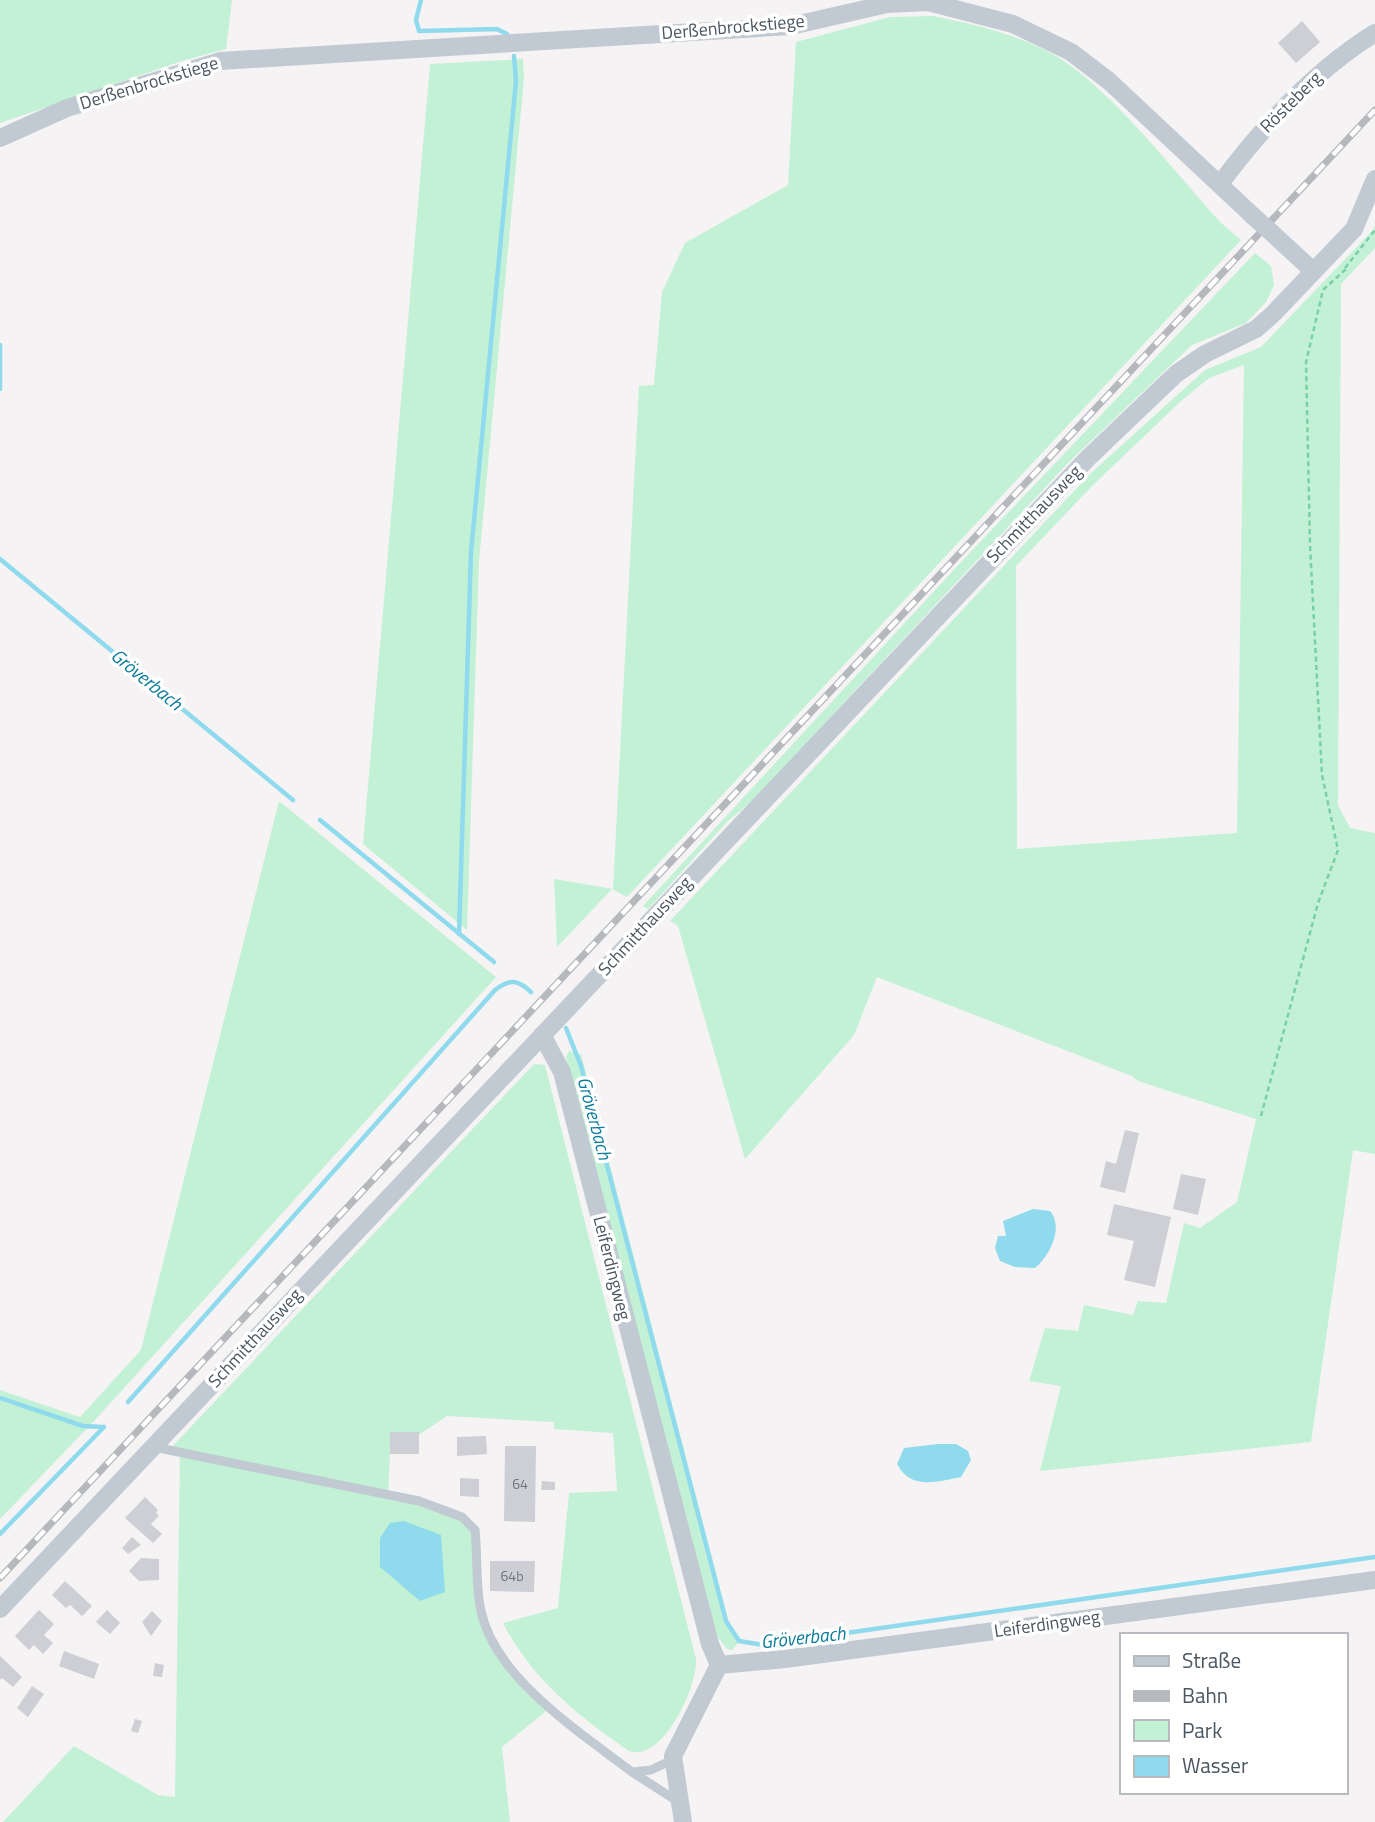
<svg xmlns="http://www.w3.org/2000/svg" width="1375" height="1822" font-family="'Titillium Web',sans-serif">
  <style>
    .green { fill: #c3f1d5; fill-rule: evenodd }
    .water { fill: #90daee }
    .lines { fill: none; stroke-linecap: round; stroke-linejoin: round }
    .stream { stroke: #90daee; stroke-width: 4.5 }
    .building { fill: #cdcfd5 }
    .path { stroke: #7ad0a6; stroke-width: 2.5; stroke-dasharray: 5 3.5; stroke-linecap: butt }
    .lane { stroke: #c1cad2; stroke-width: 9 }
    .street { stroke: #c1cad2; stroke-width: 18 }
    .rail-casing { stroke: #b5b8bd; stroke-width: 7 }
    .rail { stroke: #fff; stroke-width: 4.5; stroke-dasharray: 13; stroke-linecap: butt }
    .street-bridge { stroke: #c1cad2; stroke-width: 18 }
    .labels { text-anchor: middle; stroke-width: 7; stroke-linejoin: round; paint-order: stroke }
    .number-label { font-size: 14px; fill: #6b747e }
    .street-label { font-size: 18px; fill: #4a5661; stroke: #fff }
    .water-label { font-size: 19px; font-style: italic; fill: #0c7c9b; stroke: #fff }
  </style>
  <rect width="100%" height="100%" fill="#f5f3f3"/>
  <g class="green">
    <path d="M0,0H232L226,49L185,60L0,123Z"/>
    <path d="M933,16C977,25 1026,36 1064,61C1120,100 1174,171 1220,222L1241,240L627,897L612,889L557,947L554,879L613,889L639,386L654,385L662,292L685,243L788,185L796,42L890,17Z"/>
    <path d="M523,59L524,78L479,561L467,930L363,844L430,64Z"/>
    <path d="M1375,225V248L1341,284L1338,805L1350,828L1375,833V1154L1353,1150L1311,1442L1040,1471L1061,1386L1029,1381L1045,1328L1078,1331L1084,1305L1133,1315L1138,1301L1166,1303L1184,1223L1200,1228L1237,1202L1256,1119L1138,1081L1132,1076L877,977L854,1035L745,1159L678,926L670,921L1091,473L1205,370L1261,347L1373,230ZM1244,365L1237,833L1017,849L1016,566L1092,486L1181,401L1209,378Z"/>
    <path d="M1255,253L1271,266L1274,285L1266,302L1246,323L1192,345L1070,461L752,801L727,822L648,909L643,906L962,561Z"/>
    <path d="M279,801L496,977L95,1420L0,1519V1390L80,1417L141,1350Z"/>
    <path d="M569,1051L581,1054L729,1623L741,1639L732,1650L727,1649L716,1635L566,1057Z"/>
    <path d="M534,1064L545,1065L696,1659C698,1686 663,1763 629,1751C578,1716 532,1679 503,1623L558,1608L569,1493L617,1491L613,1433L554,1429V1422L447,1416L390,1454L388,1494L462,1517L475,1530L481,1613L496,1648L551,1707L502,1747L510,1822H3L74,1746L158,1795L175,1797L180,1454L168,1451Z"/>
  </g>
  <g class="water">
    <path d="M1033,1209L1050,1211C1064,1227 1050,1256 1035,1268L1015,1267L1000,1261L995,1248L998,1236H1006L1003,1221Z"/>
    <path d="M938,1444H956L968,1451L971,1460L961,1477C935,1482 911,1490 897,1464L904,1448Z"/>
    <path d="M404,1521L441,1535L445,1592L420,1601L380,1567V1538L390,1523Z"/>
  </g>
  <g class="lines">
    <g class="stream">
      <path d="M421,0L416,20L419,31L497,29L507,34"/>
      <path d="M0,345V389"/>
      <path d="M0,559L293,800"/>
      <path d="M320,820L494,962"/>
      <path d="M459,934L471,552L516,81L514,56"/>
      <path d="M566,1028L581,1066L726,1621L739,1641L763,1645L1375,1557"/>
      <path d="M0,1398L83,1426L103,1427"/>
      <path d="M128,1402L495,990C510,978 518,980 531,992"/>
      <path d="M0,1534L104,1427"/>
    </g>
  </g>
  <g class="building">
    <path d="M1302,21L1320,42L1296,63L1278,43Z"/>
    <path d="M1125,1130L1139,1133L1125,1193L1100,1187L1106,1161L1116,1164Z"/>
    <path d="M1181,1174L1206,1179L1198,1215L1173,1209Z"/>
    <path d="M1114,1204L1171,1217L1155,1287L1124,1280L1134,1241L1107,1235Z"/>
    <rect x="390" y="1432" width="29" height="22"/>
    <path d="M486,1436L487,1454L457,1456V1437Z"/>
    <path d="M505,1446H536L535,1522L504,1521Z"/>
    <path d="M460,1478L479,1479V1497L460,1496Z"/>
    <path d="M542,1481L555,1482V1490H541Z"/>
    <path d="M145,1497L158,1510L156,1513L159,1516L151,1524L162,1534L153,1543L125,1518Z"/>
    <path d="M132,1537L141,1545L128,1554L122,1548Z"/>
    <path d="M141,1558L159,1559V1580L139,1581L129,1571Z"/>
    <path d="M490,1561H535L534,1592L490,1591Z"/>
    <path d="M65,1581L92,1606L82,1616L70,1605L66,1608L52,1595Z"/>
    <path d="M39,1610L54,1624L44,1635L53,1643L43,1654L34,1645L29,1650L15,1636Z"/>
    <path d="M107,1610L120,1623L110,1634L96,1622Z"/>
    <path d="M152,1611L162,1621L151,1636L142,1622Z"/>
    <path d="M64,1651L99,1664L94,1679L59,1666Z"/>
    <path d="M0,1656L22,1677L13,1687L2,1678L0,1680Z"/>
    <path d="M155,1663L164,1665L162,1677L153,1676Z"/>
    <path d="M32,1686L44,1694L28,1717L17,1708Z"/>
    <path d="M135,1719L142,1721L138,1733L131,1731Z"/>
  </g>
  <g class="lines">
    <g class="path">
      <path d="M1345,268L1375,230"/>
      <path d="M1261,1116L1318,903L1338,850L1322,775L1310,545L1306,362L1323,290L1346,269"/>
    </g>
    <g class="lane">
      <path d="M154,1447L419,1501L462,1517L475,1530C478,1557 475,1584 481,1611C495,1678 581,1733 632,1772L651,1770L672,1760"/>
      <path d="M632,1772L677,1801"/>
    </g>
    <g class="street">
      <path d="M0,138L67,108L220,61L791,26L887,4L928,2L1013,24L1071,52L1109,81L1253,216"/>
      <path d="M1220,184C1263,126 1314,71 1375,33"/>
      <path d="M1272,233L1313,271"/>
      <path d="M542,1035L562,1072L710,1644L719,1665L673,1756L683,1822"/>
      <path d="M0,1609L1087,459L1176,374L1205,354L1256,329L1272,315L1354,229L1375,179"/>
      <path d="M719,1665L785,1659L1375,1580"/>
    </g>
    <defs>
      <path id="rail" d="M0,1578L1375,110"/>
    </defs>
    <use href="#rail" class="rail-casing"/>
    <use href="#rail" class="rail"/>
    <path class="street-bridge" d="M1253,216L1272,233"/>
  </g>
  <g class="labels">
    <g class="number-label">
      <text x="520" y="1489">64</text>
      <text x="512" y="1581">64b</text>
    </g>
    <g class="street-label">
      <text transform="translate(733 27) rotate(-5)" y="6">Derßenbrockstiege</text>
      <text transform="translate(149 83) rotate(-17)" y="6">Derßenbrockstiege</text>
      <text transform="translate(1291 102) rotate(-45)" y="6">Rösteberg</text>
      <text transform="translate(1034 514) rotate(-46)" y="6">Schmitthausweg</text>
      <text transform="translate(645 926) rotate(-47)" y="6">Schmitthausweg</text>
      <text transform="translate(612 1268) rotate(76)" y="6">Leiferdingweg</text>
      <text transform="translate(255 1338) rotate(-47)" y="6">Schmitthausweg</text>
      <text transform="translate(1047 1624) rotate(-8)" y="6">Leiferdingweg</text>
    </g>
    <g class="water-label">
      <text transform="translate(147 679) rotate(39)" y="7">Gröverbach</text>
      <text transform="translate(595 1118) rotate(75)" y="7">Gröverbach</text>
      <text transform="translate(803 1637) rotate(-6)" y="7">Gröverbach</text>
    </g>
  </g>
  <rect x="1120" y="1633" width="228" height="161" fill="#ffffff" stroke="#b7bbc0" stroke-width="2"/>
  <rect x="1134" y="1656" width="35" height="10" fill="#c1cad2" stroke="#b7bbc0" stroke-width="2"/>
  <text x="1182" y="1668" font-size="21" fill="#4a5661">Straße</text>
  <rect x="1134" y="1691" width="35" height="10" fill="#b5b8bd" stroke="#b7bbc0" stroke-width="2"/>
  <text x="1182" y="1703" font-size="21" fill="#4a5661">Bahn</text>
  <rect x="1134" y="1720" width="35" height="21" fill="#c3f1d5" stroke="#b7bbc0" stroke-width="2"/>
  <text x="1182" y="1738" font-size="21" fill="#4a5661">Park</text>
  <rect x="1134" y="1756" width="35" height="21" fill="#90daee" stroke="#b7bbc0" stroke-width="2"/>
  <text x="1182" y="1773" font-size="21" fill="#4a5661">Wasser</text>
</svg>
